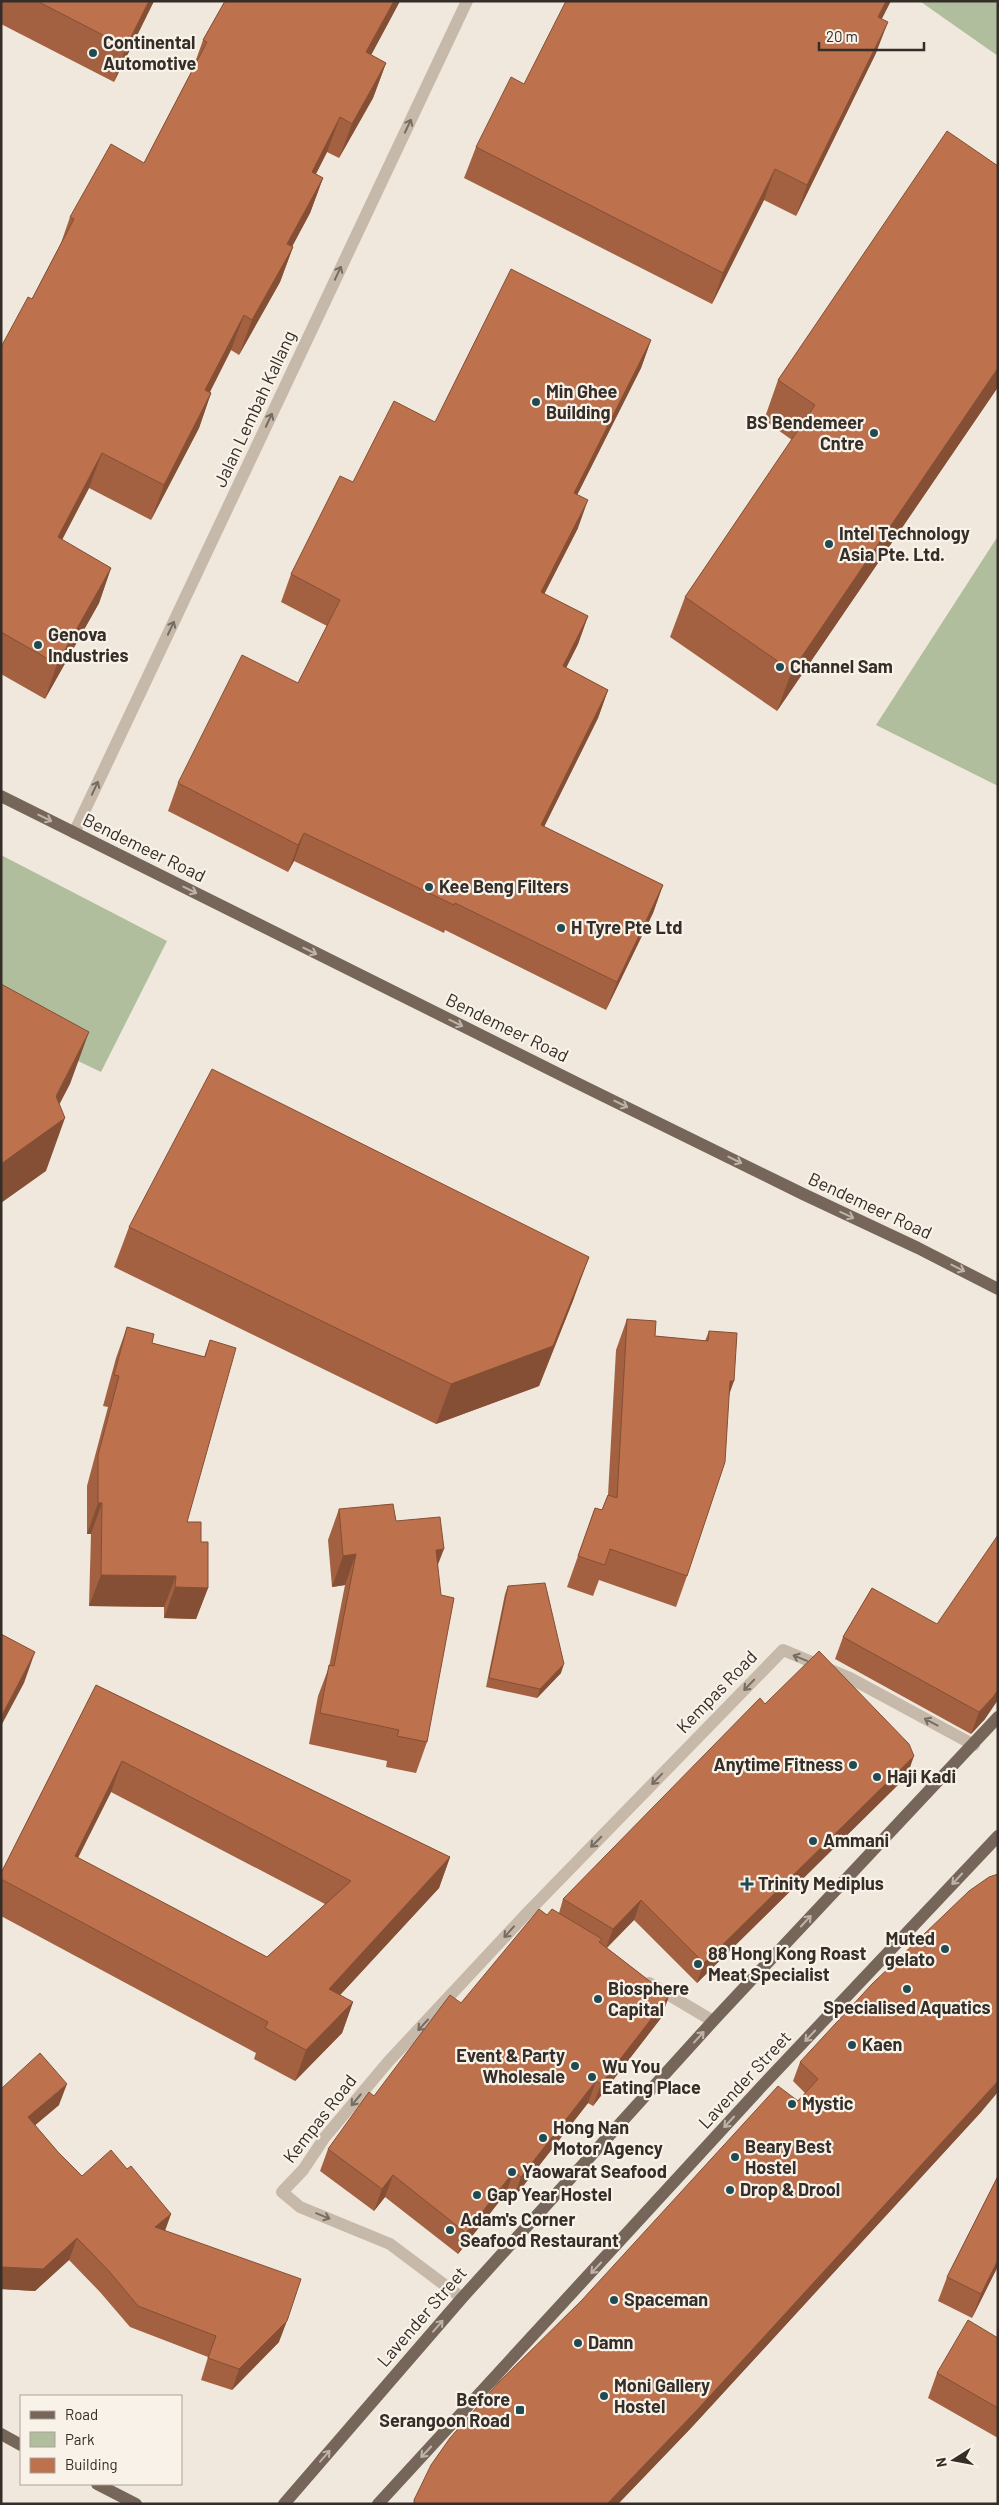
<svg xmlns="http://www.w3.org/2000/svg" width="999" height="2505" font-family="Barlow,sans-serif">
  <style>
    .green { fill: #b0be9d }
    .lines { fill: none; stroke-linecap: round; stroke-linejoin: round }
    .minor { stroke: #c7b9a9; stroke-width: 12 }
    .primary { stroke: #76665a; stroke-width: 12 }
    .wall { fill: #a36141; fill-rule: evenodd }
    .shaded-wall { fill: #844f35 }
    .building { fill: #bd714c; stroke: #844f35; fill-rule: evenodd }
    .oneway { stroke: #776c62 }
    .oneway2 { stroke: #beb3a8 }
    .poi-dot { fill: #214b53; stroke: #f8f2e8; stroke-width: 2 }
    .labels { text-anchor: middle; stroke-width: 4.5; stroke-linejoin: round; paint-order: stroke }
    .poi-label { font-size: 18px; font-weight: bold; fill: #352d28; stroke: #f8f2e8; text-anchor: start }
    .street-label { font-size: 18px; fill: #352d28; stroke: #f8f2e8 }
  </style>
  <rect width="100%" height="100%" fill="#f0e8dc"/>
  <g class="green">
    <path d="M998,1V56L921,2V1Z"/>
    <path d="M998,536V786L876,725Z"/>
    <path d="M1,855L167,941L101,1072L1,1024Z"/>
  </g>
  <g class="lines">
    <g class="minor">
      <path d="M74,833L467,1"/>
      <path d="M649,1983L713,2021"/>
      <path d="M462,2298L390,2244L300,2207L282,2192L303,2170L325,2137L388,2062L528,1912L783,1650L850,1678L974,1745"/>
    </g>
    <g class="primary">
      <path d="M1,796L577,1083L803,1194L918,1248L998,1289"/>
      <path d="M1,2434L21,2445"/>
      <path d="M97,2484L136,2504"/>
      <path d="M284,2504L462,2298L713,2021L998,1717"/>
      <path d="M378,2504L762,2086L998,1836"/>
    </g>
  </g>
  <g class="wall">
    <path d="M1,1H154L114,82L1,24Z"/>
    <path d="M225,1H400L371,55L386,63L373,98L339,158L327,152L316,174L323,178L310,213L292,246L293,247L280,282L239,355L231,350L210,392L211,393L199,428L151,520L89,488L62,540L111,568L99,603L45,699L1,674V347L32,299L61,243L70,217L144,163L192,71L203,40Z"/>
    <path d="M882,19L876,53L796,216L764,200L712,304L464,178L476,147L524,84Z"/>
    <path d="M998,166V387L777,711L670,637L685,597L792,440L764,420L778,380Z"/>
    <path d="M651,340L641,368L577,495L578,528L544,594L588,616L578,644L566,668L608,690L598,718L544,827L663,885L653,913L606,1010L445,930L444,933L294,861L288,872L168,811L178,783L298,683L327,626L281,602L291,574L353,482L435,422Z"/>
    <path d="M129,1227L574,1298L539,1386L436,1424L114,1267Z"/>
    <path d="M627,1319L655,1336L705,1341L709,1331L729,1395L687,1576L676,1607L599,1580L593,1596L567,1587L595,1508L602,1510L608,1495L616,1350Z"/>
    <path d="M127,1327L152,1343L204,1357L210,1340L187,1522L201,1542L208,1588L196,1619L164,1618V1607L89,1606L91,1534H87V1486L108,1407L103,1406L116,1358Z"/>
    <path d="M339,1509L396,1521L438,1565L427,1742L416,1773L386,1767L387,1761L309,1744L318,1696L329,1667L345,1585L332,1587L328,1540Z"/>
    <path d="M508,1586L561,1673L537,1698L486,1687L505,1594Z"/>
    <path d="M872,1588L985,1719L971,1734L835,1659L843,1637Z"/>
    <path d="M96,1685L450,1857L439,1888L340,1995L353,2002L342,2033L295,2081L254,2059L256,2053L1,1916V1873ZM111,1792L325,1904L267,1957L78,1858Z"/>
    <path d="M765,1704L907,1776L697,1983L634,1920L607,1948L669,1996L661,2018L593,2106L588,2103L513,2199L506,2193L458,2254L385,2197L374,2211L320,2171L328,2149L374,2096L461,2003L547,1915L559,1913L563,1899Z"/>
    <path d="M800,2062L982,2111L691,2428L618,2504H413L414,2500L805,2093L793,2081Z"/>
    <path d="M1,2087L2,2088L59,2105L35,2125L58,2152L82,2176L127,2169L171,2214L165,2231L279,2342L232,2390L201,2380L208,2357L130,2327L100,2292L69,2260L35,2291L1,2289Z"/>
    <path d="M998,2176V2266L972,2318L938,2301L947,2277Z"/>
    <path d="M998,2338V2438L928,2398L937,2373Z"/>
  </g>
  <g class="shaded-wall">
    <path d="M149,1H154L114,82L126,47Z"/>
    <path d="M394,1H400L354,87L366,52Z"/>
    <path d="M886,1H891L867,48L878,17Z"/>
    <path d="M888,22L876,53L796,216L807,185Z"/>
    <path d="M386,63L373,98L339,158L352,124Z"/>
    <path d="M340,117L327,152L299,207L312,172Z"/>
    <path d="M775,169L764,200L712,304L723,273Z"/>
    <path d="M323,178L310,213L275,279L287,244Z"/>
    <path d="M293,247L280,282L239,355L252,320Z"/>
    <path d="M244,315L231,350L193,425L205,390Z"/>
    <path d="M651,340L641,368L564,521L574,493Z"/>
    <path d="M998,368V387L777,711L792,671Z"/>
    <path d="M211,393L199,428L151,520L164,485Z"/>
    <path d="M102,453L89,488L45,572L58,537Z"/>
    <path d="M588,500L578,528L531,620L541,592Z"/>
    <path d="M111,568L99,603L45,699L57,664Z"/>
    <path d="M588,616L578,644L553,694L563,666Z"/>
    <path d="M608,690L598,718L531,853L541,825Z"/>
    <path d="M304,833L294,861L288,872L298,845Z"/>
    <path d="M663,885L653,913L606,1010L617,982Z"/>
    <path d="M89,1032L70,1084L45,1132L65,1118L46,1171L1,1203V1164L56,1096Z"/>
    <path d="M589,1257L574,1298L539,1386L436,1424L451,1384Z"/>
    <path d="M730,1381H734L723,1412Z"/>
    <path d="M98,1503H102L91,1534H87Z"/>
    <path d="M444,1549L432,1580L436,1550Z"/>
    <path d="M356,1554L345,1585L332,1587L343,1556Z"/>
    <path d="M101,1575L176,1576L164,1607L89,1606Z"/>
    <path d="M175,1587L208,1588L196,1619L164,1618Z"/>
    <path d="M35,1652L24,1683L1,1726V1717Z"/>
    <path d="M564,1664L561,1673L537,1698L540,1689Z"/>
    <path d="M998,1690V1700L985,1719L971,1734L979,1712Z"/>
    <path d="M914,1756L907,1776L697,1983L704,1963Z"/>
    <path d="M122,1761L111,1792L63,1887L75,1856Z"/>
    <path d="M450,1857L439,1888L317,2020L329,1989Z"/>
    <path d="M641,1900L634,1920L606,1948L613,1929Z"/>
    <path d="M669,1996L661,2018L593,2106L601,2084Z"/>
    <path d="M353,2002L342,2033L295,2081L306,2050Z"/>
    <path d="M596,2081L588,2103L513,2199L521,2177Z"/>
    <path d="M998,2081V2092L982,2111L691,2428L618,2504H607Z"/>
    <path d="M67,2084L59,2105L20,2138L28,2117Z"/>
    <path d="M514,2171L506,2193L458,2254L466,2233Z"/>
    <path d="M393,2175L385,2197L374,2211L382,2189Z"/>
    <path d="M171,2214L163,2235L155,2227Z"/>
    <path d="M77,2238L69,2260L35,2291L1,2289V2270L2,2267Z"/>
    <path d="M998,2260V2266L972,2318L981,2294Z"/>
    <path d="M287,2321L279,2342L232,2390L239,2369Z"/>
  </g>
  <g class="building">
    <path d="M37,1H149L126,47Z"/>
    <path d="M225,1H394L366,52L386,63L352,124L340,117L312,172L323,178L287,244L293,247L252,320L244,315L205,390L211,393L164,485L102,453L58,537L111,568L57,664L1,632V347L28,297L32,299L74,219L70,217L111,144L144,163L207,42L203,40Z"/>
    <path d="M566,1H886L878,17L888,22L807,185L775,169L723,273L476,147L511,77L524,84Z"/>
    <path d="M947,131L998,166V368L792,671L685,597L815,405L778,380Z"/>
    <path d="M511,269L651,340L574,493L588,500L541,592L588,616L563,666L608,690L541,825L663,885L617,982L455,903L454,905L304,833L298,845L178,783L242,655L298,683L340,600L291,574L340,476L353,482L394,401L435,422Z"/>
    <path d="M1,984L89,1032L56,1096L65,1118L1,1164Z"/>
    <path d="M212,1069L589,1257L553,1346L451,1384L129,1227Z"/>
    <path d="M627,1319L656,1321L655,1336L708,1341L709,1331L737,1333L734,1381H730L725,1462L687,1576L610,1549L605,1565L578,1556L595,1508L602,1510L608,1495L617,1498Z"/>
    <path d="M127,1327L154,1334L152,1343L205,1357L210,1340L236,1348L187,1522H201V1542H208V1588L175,1587L176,1576L101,1575L102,1503H98V1455L119,1376L114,1375Z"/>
    <path d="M393,1504L396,1521L440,1517L444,1549L436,1550L441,1595L454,1598L427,1742L397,1736L399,1730L320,1713L329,1665L334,1666L356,1554L343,1556L339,1509Z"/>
    <path d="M998,1535V1690L993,1697L979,1712L843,1637L872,1588L937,1624Z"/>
    <path d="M545,1583L564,1664L540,1689L489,1678L508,1586Z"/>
    <path d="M1,1634L35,1652L1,1717Z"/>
    <path d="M819,1651L909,1744L914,1756L704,1963L641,1900L613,1929L563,1899L760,1698L765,1704Z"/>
    <path d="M96,1685L450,1857L329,1989L353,2002L306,2050L265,2028L268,2022L1,1879V1873ZM122,1761L351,1881L267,1957L75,1856Z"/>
    <path d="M998,1874V2081L698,2409L607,2504H415L414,2500L431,2465L450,2438L498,2383L582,2300L778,2086L798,2101L818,2079L800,2062L872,1984L969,1891L989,1877Z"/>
    <path d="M539,1909L547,1915L552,1909L602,1939L599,1942L669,1996L601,2084L596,2081L521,2177L514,2171L466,2233L393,2175L382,2189L328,2149L369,2092L374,2096L450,1995L461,2003Z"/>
    <path d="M40,2053L67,2084L28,2117L58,2152L82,2176L111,2150L127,2169L131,2166L171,2214L155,2227L301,2279L287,2321L239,2369L208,2358L216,2336L138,2306L108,2270L77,2238L43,2269L2,2267L1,2266V2087L2,2088Z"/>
    <path d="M998,2176V2260L981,2294L947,2277Z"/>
    <path d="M968,2320L998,2338V2408L937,2373Z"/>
  </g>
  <defs><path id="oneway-shaft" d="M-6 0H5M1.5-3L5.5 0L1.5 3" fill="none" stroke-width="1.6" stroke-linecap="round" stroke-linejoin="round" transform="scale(1.25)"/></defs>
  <g class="oneway">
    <use href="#oneway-shaft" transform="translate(408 126) rotate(-65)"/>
    <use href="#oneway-shaft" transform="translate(338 273) rotate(-65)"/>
    <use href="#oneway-shaft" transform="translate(269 420) rotate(-65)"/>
    <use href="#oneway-shaft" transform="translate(171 628) rotate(-65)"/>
    <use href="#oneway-shaft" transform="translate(95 788) rotate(-65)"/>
    <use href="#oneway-shaft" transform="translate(800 1658) rotate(-158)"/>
    <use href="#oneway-shaft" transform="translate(749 1685) rotate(134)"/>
    <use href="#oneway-shaft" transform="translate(931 1722) rotate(-152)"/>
    <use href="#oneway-shaft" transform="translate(657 1779) rotate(134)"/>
    <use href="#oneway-shaft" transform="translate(596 1842) rotate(135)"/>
    <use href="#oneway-shaft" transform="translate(509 1932) rotate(132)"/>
    <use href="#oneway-shaft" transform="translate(423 2025) rotate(133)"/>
    <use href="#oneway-shaft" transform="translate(356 2100) rotate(130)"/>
    <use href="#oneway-shaft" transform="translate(323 2216) rotate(22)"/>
  </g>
  <g class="oneway2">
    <use href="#oneway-shaft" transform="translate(45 818) rotate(26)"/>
    <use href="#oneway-shaft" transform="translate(190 890) rotate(26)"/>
    <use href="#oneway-shaft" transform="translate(310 951) rotate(26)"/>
    <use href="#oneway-shaft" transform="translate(456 1023) rotate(26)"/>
    <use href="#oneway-shaft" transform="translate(621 1104) rotate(26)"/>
    <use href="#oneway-shaft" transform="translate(735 1160) rotate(26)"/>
    <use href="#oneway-shaft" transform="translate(847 1215) rotate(25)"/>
    <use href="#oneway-shaft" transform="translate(958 1268) rotate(27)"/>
    <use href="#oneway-shaft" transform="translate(957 1879) rotate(133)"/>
    <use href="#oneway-shaft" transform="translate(806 1921) rotate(-47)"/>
    <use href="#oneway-shaft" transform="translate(810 2036) rotate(133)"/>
    <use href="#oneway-shaft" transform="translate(699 2037) rotate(-48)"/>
    <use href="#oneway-shaft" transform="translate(729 2122) rotate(133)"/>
    <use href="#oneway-shaft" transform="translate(596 2268) rotate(133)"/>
    <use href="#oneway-shaft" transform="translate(438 2326) rotate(-49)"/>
    <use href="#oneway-shaft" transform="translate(426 2452) rotate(133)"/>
    <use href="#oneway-shaft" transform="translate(325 2456) rotate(-49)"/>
  </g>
  <g class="poi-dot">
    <circle cx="93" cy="53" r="5"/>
    <circle cx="536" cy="402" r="5"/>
    <circle cx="874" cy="433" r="5"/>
    <circle cx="829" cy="544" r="5"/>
    <circle cx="38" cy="645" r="5"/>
    <circle cx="780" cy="667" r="5"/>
    <circle cx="429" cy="887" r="5"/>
    <circle cx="561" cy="928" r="5"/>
    <circle cx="853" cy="1765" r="5"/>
    <circle cx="877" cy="1777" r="5"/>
    <circle cx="813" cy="1841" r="5"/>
    <path d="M744.5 1876.5h5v5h5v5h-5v5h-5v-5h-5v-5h5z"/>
    <circle cx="945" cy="1949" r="5"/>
    <circle cx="698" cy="1964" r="5"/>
    <circle cx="907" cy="1989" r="5"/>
    <circle cx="598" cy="1999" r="5"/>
    <circle cx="852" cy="2045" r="5"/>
    <circle cx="575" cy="2066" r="5"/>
    <circle cx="592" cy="2077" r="5"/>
    <circle cx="792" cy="2104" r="5"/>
    <circle cx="543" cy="2138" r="5"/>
    <circle cx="735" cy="2157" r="5"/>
    <circle cx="512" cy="2172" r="5"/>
    <circle cx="730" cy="2190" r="5"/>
    <circle cx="477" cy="2195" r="5"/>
    <circle cx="450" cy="2230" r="5"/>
    <circle cx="614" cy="2300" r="5"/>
    <circle cx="578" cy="2343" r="5"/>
    <circle cx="604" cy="2396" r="5"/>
    <rect x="515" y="2405" width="10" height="10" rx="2.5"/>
  </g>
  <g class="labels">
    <g class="poi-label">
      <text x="103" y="49">Continental<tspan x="103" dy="21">Automotive</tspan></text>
      <text x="546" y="398">Min Ghee<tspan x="546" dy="21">Building</tspan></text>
      <text x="864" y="429" text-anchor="end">BS Bendemeer<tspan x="864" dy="21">Cntre</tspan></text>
      <text x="839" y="540">Intel Technology<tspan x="839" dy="21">Asia Pte. Ltd.</tspan></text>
      <text x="48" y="641">Genova<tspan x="48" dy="21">Industries</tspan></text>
      <text x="790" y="673">Channel Sam</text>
      <text x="439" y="893">Kee Beng Filters</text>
      <text x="571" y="934">H Tyre Pte Ltd</text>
      <text x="843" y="1771" text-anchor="end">Anytime Fitness</text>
      <text x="887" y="1783">Haji Kadi</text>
      <text x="823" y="1847">Ammani</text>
      <text x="758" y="1890">Trinity Mediplus</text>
      <text x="935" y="1945" text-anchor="end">Muted<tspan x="935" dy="21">gelato</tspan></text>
      <text x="708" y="1960">88 Hong Kong Roast<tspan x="708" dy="21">Meat Specialist</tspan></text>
      <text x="608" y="1995">Biosphere<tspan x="608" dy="21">Capital</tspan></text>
      <text x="907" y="2014" text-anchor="middle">Specialised Aquatics</text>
      <text x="862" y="2051">Kaen</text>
      <text x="565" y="2062" text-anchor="end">Event &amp; Party<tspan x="565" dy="21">Wholesale</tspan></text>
      <text x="602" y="2073">Wu You<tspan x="602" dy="21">Eating Place</tspan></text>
      <text x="802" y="2110">Mystic</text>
      <text x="553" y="2134">Hong Nan<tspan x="553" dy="21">Motor Agency</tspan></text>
      <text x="745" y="2153">Beary Best<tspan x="745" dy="21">Hostel</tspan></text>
      <text x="522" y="2178">Yaowarat Seafood</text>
      <text x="740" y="2196">Drop &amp; Drool</text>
      <text x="487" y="2201">Gap Year Hostel</text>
      <text x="460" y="2226">Adam's Corner<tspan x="460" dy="21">Seafood Restaurant</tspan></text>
      <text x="624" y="2306">Spaceman</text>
      <text x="588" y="2349">Damn</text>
      <text x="614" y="2392">Moni Gallery<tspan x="614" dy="21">Hostel</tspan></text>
      <text x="510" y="2406" text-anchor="end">Before<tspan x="510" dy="21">Serangoon Road</tspan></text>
    </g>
    <g class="street-label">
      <text transform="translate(255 409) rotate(-65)" y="6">Jalan Lembah Kallang</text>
      <text transform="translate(144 848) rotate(26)" y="6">Bendemeer Road</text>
      <text transform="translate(507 1028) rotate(26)" y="6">Bendemeer Road</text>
      <text transform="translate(870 1206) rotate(25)" y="6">Bendemeer Road</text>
      <text transform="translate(717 1692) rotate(-46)" y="6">Kempas Road</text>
      <text transform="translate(745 2080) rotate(-47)" y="6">Lavender Street</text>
      <text transform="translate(320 2119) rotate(-52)" y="6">Kempas Road</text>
      <text transform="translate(422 2317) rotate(-49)" y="6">Lavender Street</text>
    </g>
  </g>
  <rect width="999" height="2505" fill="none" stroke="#352d28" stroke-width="5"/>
  <rect x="20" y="2395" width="162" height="90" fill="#f8f2e8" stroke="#aaa39b"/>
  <rect x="30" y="2411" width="25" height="8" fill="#76665a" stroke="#aaa39b"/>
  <text x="65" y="2420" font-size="15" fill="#352d28">Road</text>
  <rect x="30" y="2432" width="25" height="15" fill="#b0be9d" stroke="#aaa39b"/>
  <text x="65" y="2445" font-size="15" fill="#352d28">Park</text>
  <rect x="30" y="2458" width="25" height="15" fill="#bd714c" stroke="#aaa39b"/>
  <text x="65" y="2470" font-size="15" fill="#352d28">Building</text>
  <g transform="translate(954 2460) rotate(259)" stroke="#f8f2e8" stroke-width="4" paint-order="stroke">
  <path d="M0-4L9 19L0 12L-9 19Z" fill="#352d28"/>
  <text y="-8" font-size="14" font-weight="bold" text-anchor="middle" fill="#352d28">N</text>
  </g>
  <path d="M819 42v8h105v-8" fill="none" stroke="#352d28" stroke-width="2.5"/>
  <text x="826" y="42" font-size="15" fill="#352d28" stroke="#f8f2e8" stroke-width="4" paint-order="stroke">20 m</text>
</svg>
